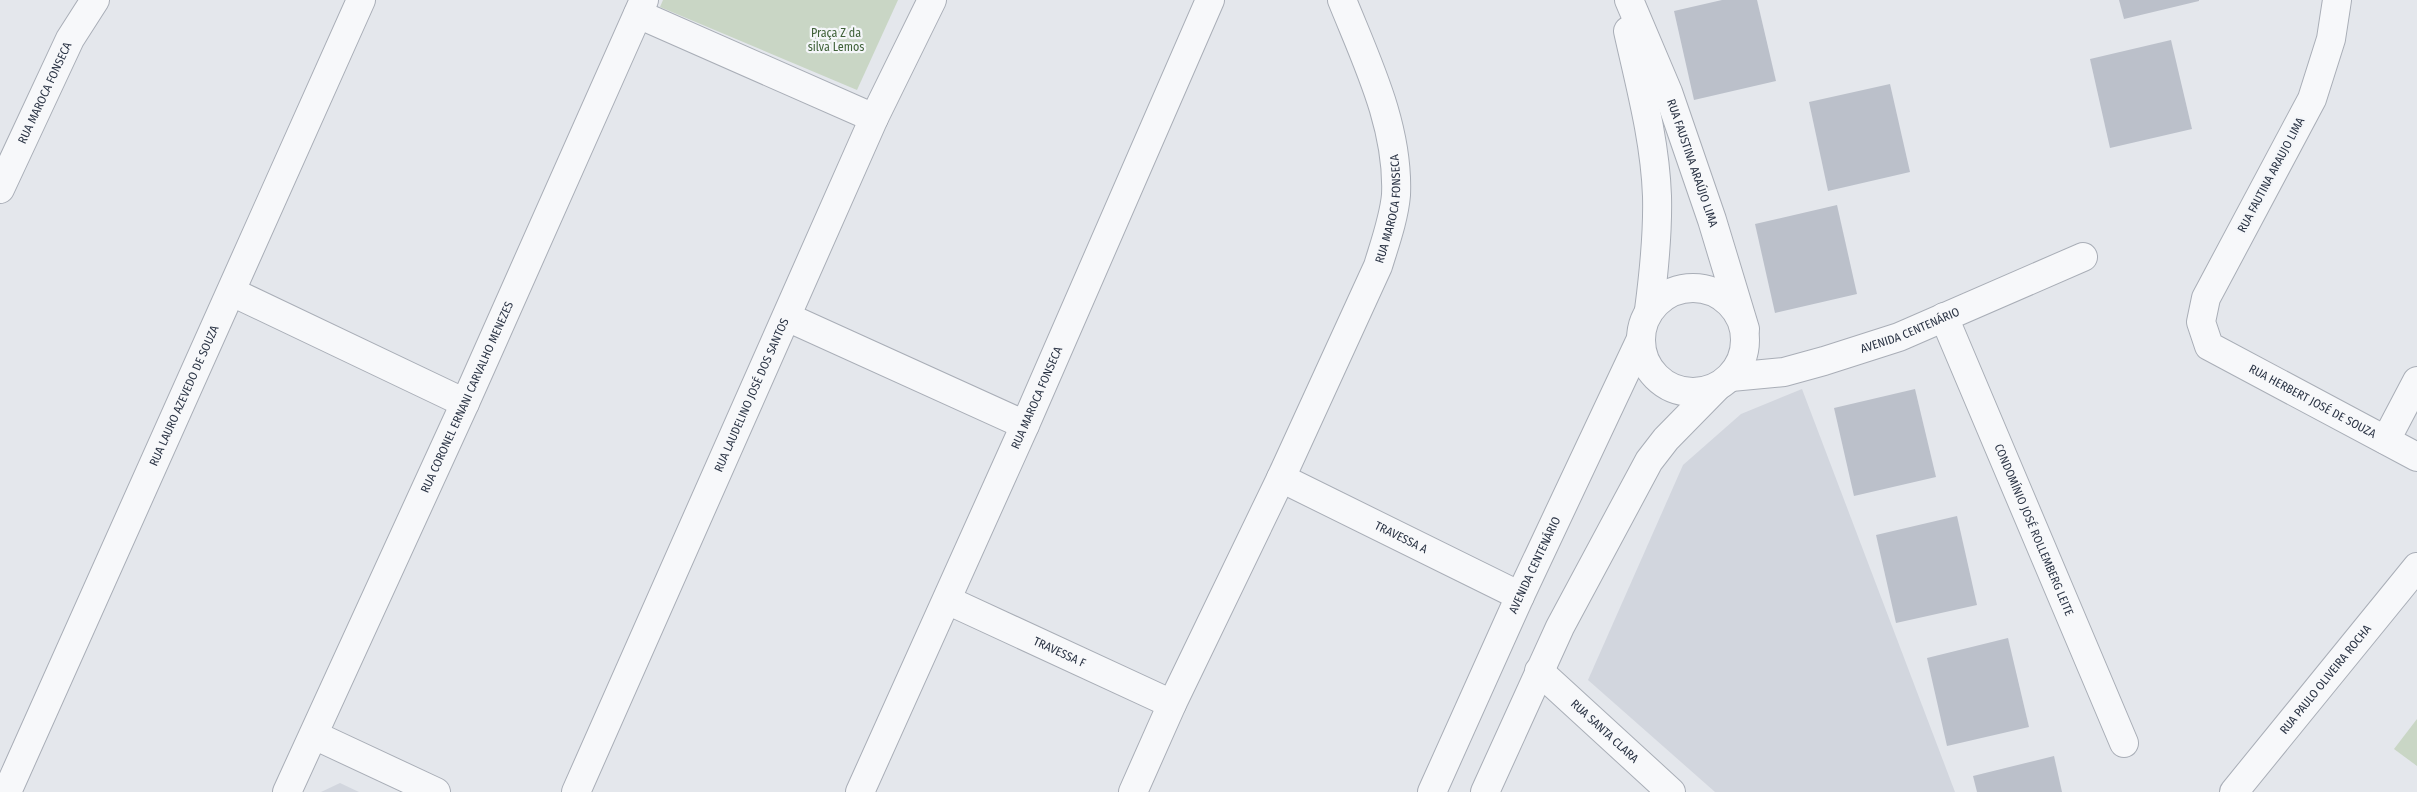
<svg xmlns="http://www.w3.org/2000/svg" width="2417" height="792" font-family="'Fira Sans Condensed',sans-serif">
  <style>
    .built { fill: #d2d6de }
    .green { fill: #c9d6c5 }
    .building { fill: #bbc0ca }
    .lines { fill: none; stroke-linecap: round; stroke-linejoin: round }
    .minor-casing { stroke: #a9aeb7; stroke-width: 30 }
    .tertiary-casing { stroke: #a9aeb7; stroke-width: 30 }
    .minor { stroke: #f7f8fa; stroke-width: 28 }
    .tertiary { stroke: #f7f8fa; stroke-width: 28 }
    .labels { text-anchor: middle; stroke-width: 4.5; stroke-linejoin: round; paint-order: stroke }
    .park-label { font-size: 12px; fill: #3f6138; stroke: #f4f6f9 }
    .street-label { font-size: 12px; fill: #2b3445; stroke: #f4f6f9 }
  </style>
  <rect width="100%" height="100%" fill="#e4e7ec"/>
  <g class="built">
    <path d="M1802,389L1955,792H1715L1588,680L1683,465L1741,414Z"/>
    <path d="M340,783L359,792H321Z"/>
  </g>
  <g class="green">
    <path d="M663,0H898L857,90L660,7Z"/>
    <path d="M2417,719V766L2394,749Z"/>
  </g>
  <g class="building">
    <path d="M1722,0H1757L1776,81L1694,100L1674,11Z"/>
    <path d="M2119,0H2199V1L2124,19Z"/>
    <path d="M2171,40L2192,129L2110,148L2090,59Z"/>
    <path d="M1890,84L1910,172L1828,191L1809,102Z"/>
    <path d="M1837,205L1857,294L1775,313L1755,224Z"/>
    <path d="M1915,389L1936,477L1854,496L1834,408Z"/>
    <path d="M1957,516L1977,605L1896,623L1876,535Z"/>
    <path d="M2008,638L2029,727L1947,746L1927,658Z"/>
    <path d="M2054,756L2062,792H1977L1973,776Z"/>
  </g>
  <g class="lines">
    <defs>
      <g id="minor">
        <path id="s1" d="M2337,0L2331,39L2312,99L2206,298L2201,322L2209,346L2417,457"/>
        <path d="M638,14L874,118"/>
        <path id="s2" d="M0,189L70,39L95,0"/>
        <path d="M232,292L465,403"/>
        <path d="M787,317L1025,425"/>
        <path id="s3" d="M1944,317L2124,743"/>
        <path id="s4" d="M1731,377L1784,372L1824,361L1899,337L2083,257"/>
        <path d="M2386,440L2417,381"/>
        <path id="s5" d="M1281,478L1520,596"/>
        <path id="s6" d="M947,600L1172,704"/>
        <path id="s7" d="M1539,671L1671,792"/>
        <path d="M314,735L436,792"/>
        <path id="s8" d="M7,792L361,0"/>
        <path id="s9" d="M287,792L465,403L644,0"/>
        <path id="s10" d="M576,792L874,118L932,0"/>
        <path id="s11" d="M860,792L1025,425L1210,0"/>
        <path id="s12" d="M1133,792L1172,704L1281,478L1378,266C1385,243 1394,218 1396,195C1399,127 1367,62 1342,0"/>
        <path id="s13" d="M2234,792L2417,567"/>
      </g>
      <g id="tertiary">
        <path id="s14" d="M1629,0L1668,92L1712,220L1745,329"/>
        <path d="M1628,31C1640,85 1655,140 1657,196C1658,235 1654,272 1649,310"/>
        <circle cx="1693" cy="340" r="52"/>
        <path id="s15" d="M1432,792L1520,596L1640,341"/>
        <path d="M1485,792L1560,627L1649,461L1666,439L1717,387"/>
      </g>
    </defs>
    <use href="#minor" class="minor-casing"/>
    <use href="#tertiary" class="tertiary-casing"/>
    <use href="#minor" class="minor"/>
    <use href="#tertiary" class="tertiary"/>
  </g>
  <g class="labels">
    <g class="park-label">
      <text x="836" y="37">Praça Z da<tspan x="836" dy="14">silva Lemos</tspan></text>
    </g>
    <g class="street-label">
      <text dy="4" stroke="none"><textPath href="#s2" startOffset="106">RUA MAROCA FONSECA</textPath></text>
      <text dy="4" stroke="none"><textPath href="#s14" startOffset="175">RUA FAUSTINA ARAÚJO LIMA</textPath></text>
      <text transform="translate(2271 175) rotate(-62)" y="4">RUA FAUTINA ARAUJO LIMA</text>
      <text dy="4" stroke="none"><textPath href="#s12" startOffset="639">RUA MAROCA FONSECA</textPath></text>
      <text dy="4" stroke="none"><textPath href="#s4" startOffset="186">AVENIDA CENTENÁRIO</textPath></text>
      <text dy="4" stroke="none"><textPath href="#s10" startOffset="434">RUA LAUDELINO JOSÉ DOS SANTOS</textPath></text>
      <text dy="4" stroke="none"><textPath href="#s8" startOffset="434">RUA LAURO AZEVEDO DE SOUZA</textPath></text>
      <text dy="4" stroke="none"><textPath href="#s9" startOffset="434">RUA CORONEL ERNANI CARVALHO MENEZES</textPath></text>
      <text dy="4" stroke="none"><textPath href="#s11" startOffset="432">RUA MAROCA FONSECA</textPath></text>
      <text dy="4" stroke="none"><textPath href="#s1" startOffset="495">RUA HERBERT JOSÉ DE SOUZA</textPath></text>
      <text dy="4" stroke="none"><textPath href="#s3" startOffset="231">CONDOMÍNIO JOSÉ ROLLEMBERG LEITE</textPath></text>
      <text dy="4" stroke="none"><textPath href="#s5" startOffset="134">TRAVESSA A</textPath></text>
      <text dy="4" stroke="none"><textPath href="#s15" startOffset="249">AVENIDA CENTENÁRIO</textPath></text>
      <text dy="4" stroke="none"><textPath href="#s6" startOffset="124">TRAVESSA F</textPath></text>
      <text dy="4" stroke="none"><textPath href="#s13" startOffset="145">RUA PAULO OLIVEIRA ROCHA</textPath></text>
      <text dy="4" stroke="none"><textPath href="#s7" startOffset="89">RUA SANTA CLARA</textPath></text>
    </g>
  </g>
</svg>
